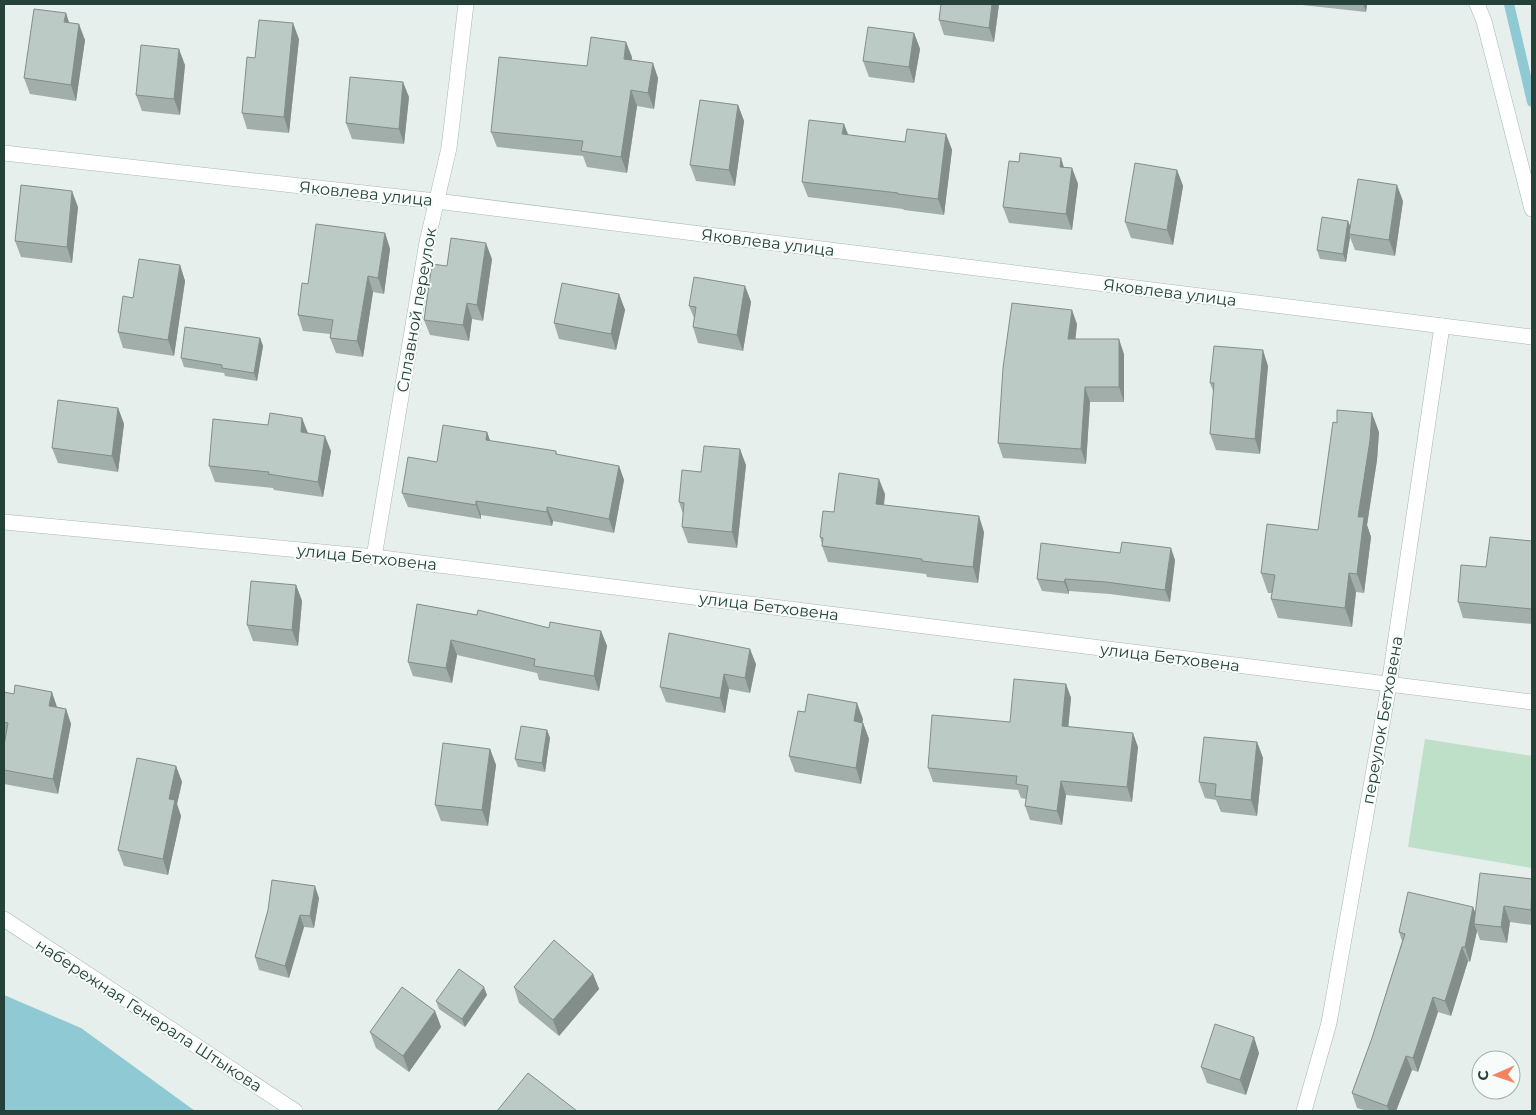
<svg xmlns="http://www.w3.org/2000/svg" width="1536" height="1115" font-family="Montserrat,sans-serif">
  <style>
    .green { fill: #bfe0c8 }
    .water { fill: #8ec9d4 }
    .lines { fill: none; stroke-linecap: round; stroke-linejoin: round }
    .stream { stroke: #8ec9d4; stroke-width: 10 }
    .street-casing { stroke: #a8b8b2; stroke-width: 16 }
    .secondary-casing { stroke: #a4bbb3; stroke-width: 16 }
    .street { stroke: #fff; stroke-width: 15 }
    .secondary { stroke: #fff; stroke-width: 15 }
    .wall { fill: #a1aea9 }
    .shaded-wall { fill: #838d89 }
    .building { fill: #bbcac4; stroke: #838d89 }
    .labels { text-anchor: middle; stroke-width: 4; stroke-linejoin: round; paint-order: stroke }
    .street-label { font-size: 16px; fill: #24423a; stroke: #f7fbf9 }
  </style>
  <rect width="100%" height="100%" fill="#e6efeb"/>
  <path class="green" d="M1425,739L1532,756V868L1408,847Z"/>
  <path class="water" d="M4,995L81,1028L195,1111H4Z"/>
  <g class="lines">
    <path class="stream" d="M1509,4L1532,102"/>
    <defs>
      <g id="street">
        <path d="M1477,4L1484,21L1532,209"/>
        <path d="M4,522L374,557L1532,702"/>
        <path d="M374,557L427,242L449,148L466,4"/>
        <path d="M4,919L295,1111"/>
        <path d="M1304,1111L1329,1023L1389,685L1442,326"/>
      </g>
      <path id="secondary" d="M4,153L436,201L1532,337"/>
    </defs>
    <use href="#street" class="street-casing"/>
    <use href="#secondary" class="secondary-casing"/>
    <use href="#street" class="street"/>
    <use href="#secondary" class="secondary"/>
  </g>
  <g class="wall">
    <path d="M941,4H999L994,42L944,35L939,20Z"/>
    <path d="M1293,4H1367L1366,12Z"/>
    <path d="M69,23L85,40L76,101L30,94L24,78Z"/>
    <path d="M914,33L920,49L914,83L869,77L863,61Z"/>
    <path d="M299,39L289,133L247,129L242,113L255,58Z"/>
    <path d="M632,57V60L658,78L654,109L637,106L627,173L587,167L583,156L497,147L491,132L587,66Z"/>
    <path d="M185,65L180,115L142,111L136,95Z"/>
    <path d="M409,97L404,144L352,139L346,123Z"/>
    <path d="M738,105L744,121L735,186L696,181L690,165Z"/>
    <path d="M946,134L952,150L944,215L904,210L903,209L808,197L802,182L848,135L905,142Z"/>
    <path d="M1064,167L1072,168L1078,184L1072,230L1009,223L1003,207Z"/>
    <path d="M1177,170L1183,186L1173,245L1131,238L1125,222Z"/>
    <path d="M1403,201L1395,256L1355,250L1350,237L1346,262L1320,259L1317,250L1348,221L1350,226Z"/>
    <path d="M78,207L72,263L21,257L15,241Z"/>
    <path d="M385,233L390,249L384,294L373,292L363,357L336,353L330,338V334L303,331L298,315L308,284Z"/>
    <path d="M492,259L483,321L472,319L469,341L430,335L424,320L447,266Z"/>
    <path d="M180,265L185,281L174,356L123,348L118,332L133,298Z"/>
    <path d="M745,286L751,302L743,351L698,343L693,327L694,318L689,306Z"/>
    <path d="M619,294L625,310L616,350L559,339L554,323Z"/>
    <path d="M1077,324L1075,339L1124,354V402H1090L1086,464L1003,458L998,443Z"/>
    <path d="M260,338L263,346L257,381L225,376L224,373L184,367L181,358Z"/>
    <path d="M1268,366L1260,454L1216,450L1210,434L1214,393L1210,383Z"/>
    <path d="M118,408L124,424L118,472L58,463L52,448Z"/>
    <path d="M302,418L308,433L331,451L323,497L274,490L273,488L215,482L209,466L268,425Z"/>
    <path d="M487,432L490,441L556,451L557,455L619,466L624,480L614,533L553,521L552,526L481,515V519L408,507L402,493L437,462Z"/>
    <path d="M1379,432L1377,460L1367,525L1371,537L1364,593L1356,592L1352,627L1278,618L1271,599L1272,593H1268L1261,573L1318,530Z"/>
    <path d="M746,465L737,548L688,543L682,527L683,514L679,502L701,472Z"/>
    <path d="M885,494L884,505L984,532L978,583L927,577L926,574L828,562L822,546V544L820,537L834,512Z"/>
    <path d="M1532,541V624L1463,618L1458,602L1486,567Z"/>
    <path d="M1175,560L1170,602L1110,594L1069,591V594L1042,591L1037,579Z"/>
    <path d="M296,585L302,601L298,646L253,641L247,625Z"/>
    <path d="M417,604L549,628L601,631L607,646L599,691L539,680L537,673L457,655L452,683L413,676L408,662Z"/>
    <path d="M756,664L750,693L729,689L725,713L666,702L660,687Z"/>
    <path d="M1066,684L1071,698L1068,727L1138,747L1132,802L1066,795L1062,825L1030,820L1025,806L1026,799L1021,798L1018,790L933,782L928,768L1010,722Z"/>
    <path d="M4,692L66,709L71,724L58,794L4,784V745L5,736H4Z"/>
    <path d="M805,712L863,719L862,722L863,723L869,739L861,784L795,772L789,756Z"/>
    <path d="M547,730L550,738L545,772L518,767L515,759Z"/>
    <path d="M1257,742L1263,758L1257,816L1221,812L1216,800L1205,798L1199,782Z"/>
    <path d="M490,749L496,765L488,826L441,821L435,805Z"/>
    <path d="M176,766L182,782L177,804L181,816L168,875L124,866L118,850Z"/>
    <path d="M1532,879V925L1510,922L1507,943L1480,940L1477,931L1470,962L1468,961L1451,1016L1438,1012L1418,1072L1412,1070L1396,1111H1367L1357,1108L1352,1093L1372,1038L1402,941L1399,932L1475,913Z"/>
    <path d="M319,898L314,928L304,927L289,978L259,970L255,957L268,910Z"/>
    <path d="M593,974L599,989L559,1036L519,1003L514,987Z"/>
    <path d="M487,995L465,1027L439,1009L436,1001Z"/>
    <path d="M435,1011L441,1027L409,1072L376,1048L370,1032Z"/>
    <path d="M1259,1053L1246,1095L1207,1083L1201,1067Z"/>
  </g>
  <g class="shaded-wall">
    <path d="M992,4H999L994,42L989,28Z"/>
    <path d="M1363,4H1367L1366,12Z"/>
    <path d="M66,13L71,28L64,22Z"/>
    <path d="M293,23L299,39L289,133L284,117Z"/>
    <path d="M79,24L85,40L76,101L71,85Z"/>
    <path d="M914,33L920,49L914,83L909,67Z"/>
    <path d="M626,42L632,57L630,74L624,59Z"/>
    <path d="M179,49L185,65L180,115L174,99Z"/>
    <path d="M653,63L658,78L654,109L648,93Z"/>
    <path d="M403,82L409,97L404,144L399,129Z"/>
    <path d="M631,90L637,106L627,173L621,157Z"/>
    <path d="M738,105L744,121L735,186L729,170Z"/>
    <path d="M844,124L850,139L842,134Z"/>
    <path d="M946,134L952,150L944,215L938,199Z"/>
    <path d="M1061,158L1066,174L1060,167Z"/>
    <path d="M1072,168L1078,184L1072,230L1066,214Z"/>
    <path d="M1177,170L1183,186L1173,245L1167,230Z"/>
    <path d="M1397,185L1403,201L1395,256L1389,240Z"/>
    <path d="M72,191L78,207L72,263L67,247Z"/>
    <path d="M1348,221L1351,229L1349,234L1350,237L1346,262L1343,254Z"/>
    <path d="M385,233L390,249L384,294L378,278Z"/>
    <path d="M486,243L492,259L483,321L477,305Z"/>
    <path d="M180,265L185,281L174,356L168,340Z"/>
    <path d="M368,276L373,292L363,357L357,341Z"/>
    <path d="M745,286L751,302L743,351L737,335Z"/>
    <path d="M619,294L625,310L616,350L611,334Z"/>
    <path d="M467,303L472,319L469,341L463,325Z"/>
    <path d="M1072,310L1077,324L1074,354L1068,339Z"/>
    <path d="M260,338L263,346L257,381L254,373Z"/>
    <path d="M1119,339L1124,354V402L1119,387Z"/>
    <path d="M1263,350L1268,366L1260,454L1255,439Z"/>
    <path d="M1085,387L1090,402L1086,464L1081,449Z"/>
    <path d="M118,408L124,424L118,472L112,456Z"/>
    <path d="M1372,413L1379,432L1377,460L1367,525L1371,537L1364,593L1357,574L1358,517Z"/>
    <path d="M302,418L308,434L301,432Z"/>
    <path d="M487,432L492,446L486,440Z"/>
    <path d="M325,436L331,451L323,497L318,482Z"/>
    <path d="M740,449L746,465L737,548L732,532Z"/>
    <path d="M619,466L624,480L614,533L609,519Z"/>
    <path d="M879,479L885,494L882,520L876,504Z"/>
    <path d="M476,501L481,515V519L476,505Z"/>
    <path d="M547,507L553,521L552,526L547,512Z"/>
    <path d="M979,516L984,532L978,583L973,567Z"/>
    <path d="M1171,548L1175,560L1170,602L1165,590Z"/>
    <path d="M1349,573L1356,592L1352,627L1345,608Z"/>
    <path d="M1065,579L1069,591V594L1064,582Z"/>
    <path d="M296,585L302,601L298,646L292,630Z"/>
    <path d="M601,631L607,646L599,691L594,676Z"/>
    <path d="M451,640L457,655L452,683L446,668Z"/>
    <path d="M750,649L756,664L750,693L745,678Z"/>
    <path d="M724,674L729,689L725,713L720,698Z"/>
    <path d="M1066,684L1071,698L1067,741L1062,726Z"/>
    <path d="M52,692L57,707L49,706Z"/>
    <path d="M857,703L863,719L860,737L854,721Z"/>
    <path d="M66,709L71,724L58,794L53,779Z"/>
    <path d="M863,723L869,739L861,784L856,768Z"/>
    <path d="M547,730L550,738L545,772L542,763Z"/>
    <path d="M1133,733L1138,747L1132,802L1127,787Z"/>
    <path d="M1257,742L1263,758L1257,816L1251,800Z"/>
    <path d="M490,749L496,765L488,826L482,810Z"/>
    <path d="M176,766L182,782L177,804L181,816L168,875L163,859L169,799Z"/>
    <path d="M1061,781L1066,795L1062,825L1057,811Z"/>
    <path d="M315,886L319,898L314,928L310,916Z"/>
    <path d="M1504,906L1510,922L1507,943L1501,927Z"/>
    <path d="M1473,907L1479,922L1474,924L1477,931L1470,962L1465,947Z"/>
    <path d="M300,915L304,927L289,978L285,966Z"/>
    <path d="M1462,947L1468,961L1451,1016L1445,1001Z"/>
    <path d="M593,974L599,989L559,1036L553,1020Z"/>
    <path d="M484,987L487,995L465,1027L462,1019Z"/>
    <path d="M1433,997L1438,1012L1418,1072L1413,1058Z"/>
    <path d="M435,1011L441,1027L409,1072L403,1056Z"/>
    <path d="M1254,1037L1259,1053L1246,1095L1240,1080Z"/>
    <path d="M1406,1056L1412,1070L1396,1111H1389L1387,1106Z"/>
  </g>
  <g class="building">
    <path d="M941,4H992L989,28L939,20Z"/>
    <path d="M34,9L66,13L64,22L79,24L71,85L24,78Z"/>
    <path d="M259,20L293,23L284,117L242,113L247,57L255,58Z"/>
    <path d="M868,27L914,33L909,67L863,61Z"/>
    <path d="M591,37L626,42L624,59L653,63L648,93L631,90L621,157L581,151L583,141L491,132L499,57L587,66Z"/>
    <path d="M141,45L179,49L174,99L136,95Z"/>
    <path d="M350,77L403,82L399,129L346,123Z"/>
    <path d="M700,100L738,105L729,170L690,165Z"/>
    <path d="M809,120L844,124L842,134L905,142L907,129L946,134L938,199L898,194V193L802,182Z"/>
    <path d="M1020,153L1061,158L1060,167L1072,168L1066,214L1003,207L1009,161L1019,162Z"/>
    <path d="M1135,163L1177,170L1167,230L1125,222Z"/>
    <path d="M1358,179L1397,185L1389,240L1349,234Z"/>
    <path d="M21,185L72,191L67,247L15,241Z"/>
    <path d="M1322,217L1348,221L1343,254L1317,250Z"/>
    <path d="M316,224L385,233L378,278L368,276L357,341L330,338L333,320L298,315L302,283L308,284Z"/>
    <path d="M451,238L486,243L477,305L467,303L463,325L424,320L432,264L447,266Z"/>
    <path d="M139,259L180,265L168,340L118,332L123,296L133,298Z"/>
    <path d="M694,277L745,286L737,335L693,327L696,307L689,306Z"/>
    <path d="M562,283L619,294L611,334L554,323Z"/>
    <path d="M1012,303L1072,310L1068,339H1119V387H1085L1081,449L998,443L1003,368Z"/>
    <path d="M185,327L260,338L254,373L222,368V365L181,358Z"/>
    <path d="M1214,346L1263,350L1255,439L1210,434L1214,383H1210Z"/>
    <path d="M58,400L118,408L112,456L52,448Z"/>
    <path d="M1337,410L1372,413L1370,440L1358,517H1364L1357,574L1349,573L1345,608L1271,599L1275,575L1261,573L1267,524L1318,530L1333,422L1337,423Z"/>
    <path d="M270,413L302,418L301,432L325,436L318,482L268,474L269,472L209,466L213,419L268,425Z"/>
    <path d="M443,425L487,432L486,440L556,451V454L619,466L609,519L547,507V512L476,501V505L402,493L408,457L437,462Z"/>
    <path d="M704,446L740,449L732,532L682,527L684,503L679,502L682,470L701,472Z"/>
    <path d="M839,473L879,479L876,504L979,516L973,567L922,561V559L822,546L823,538L820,537L823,511L834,512Z"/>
    <path d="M1490,537L1532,541V609L1458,602L1461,565L1486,567Z"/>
    <path d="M1122,542L1171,548L1165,590L1106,582L1065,579L1064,582L1037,579L1041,543L1120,553Z"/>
    <path d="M251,581L296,585L292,630L247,625Z"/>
    <path d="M417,604L477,615L478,610L549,628L550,622L601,631L594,676L534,666L535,659L451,640L446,668L408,662Z"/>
    <path d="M669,633L750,649L745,678L724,674L720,698L660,687Z"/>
    <path d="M1014,679L1066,684L1062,726L1133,733L1127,787L1061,781L1057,811L1025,806L1028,786L1016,784L1017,776L928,768L932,715L1010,722Z"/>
    <path d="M15,685L52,692L49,706L66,709L53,779L4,770V745L8,723L4,722V692L14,694Z"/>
    <path d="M808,694L857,703L854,721L863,723L856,768L789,756L798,711L805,712Z"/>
    <path d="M521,726L547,730L542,763L515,759Z"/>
    <path d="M1204,737L1257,742L1251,800L1215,796L1216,784L1199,782Z"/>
    <path d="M443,743L490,749L482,810L435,805Z"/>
    <path d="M137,758L176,766L169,799L175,800L163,859L118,850Z"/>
    <path d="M1480,873L1532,879L1531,910L1504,906L1501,927L1474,924Z"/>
    <path d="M272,880L315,886L310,916L300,915L285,966L255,957L268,910Z"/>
    <path d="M1408,892L1473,907L1465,947H1462L1445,1001L1433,997L1413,1058L1406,1056L1387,1106L1352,1093L1372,1038L1405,934L1399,932Z"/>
    <path d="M554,940L593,974L553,1020L514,987Z"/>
    <path d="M459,969L484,987L462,1019L436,1001Z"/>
    <path d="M402,987L435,1011L403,1056L370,1032Z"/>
    <path d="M1215,1024L1254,1037L1240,1080L1201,1067Z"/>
    <path d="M528,1073L577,1111H497Z"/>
  </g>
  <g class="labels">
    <g class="street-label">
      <text transform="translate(366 193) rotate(6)" y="6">Яковлева улица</text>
      <text transform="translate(768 242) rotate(7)" y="6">Яковлева улица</text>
      <text transform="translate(1170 292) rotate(7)" y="6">Яковлева улица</text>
      <text transform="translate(416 310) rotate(-80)" y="6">Сплавной переулок</text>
      <text transform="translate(367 557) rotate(6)" y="6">улица Бетховена</text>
      <text transform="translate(769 606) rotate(7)" y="6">улица Бетховена</text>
      <text transform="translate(1170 657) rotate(7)" y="6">улица Бетховена</text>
      <text transform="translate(1382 720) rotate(-80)" y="6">переулок Бетховена</text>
      <text transform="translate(149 1015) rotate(33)" y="6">набережная Генерала Штыкова</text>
    </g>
  </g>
  <rect width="1536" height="1115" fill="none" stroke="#24423a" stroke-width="10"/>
  <g transform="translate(1496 1075) rotate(268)"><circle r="24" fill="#f7fbf9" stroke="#a3b1ad"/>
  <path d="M0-4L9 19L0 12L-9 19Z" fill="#f4845f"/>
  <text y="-8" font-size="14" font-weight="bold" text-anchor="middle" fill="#24423a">С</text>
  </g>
</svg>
